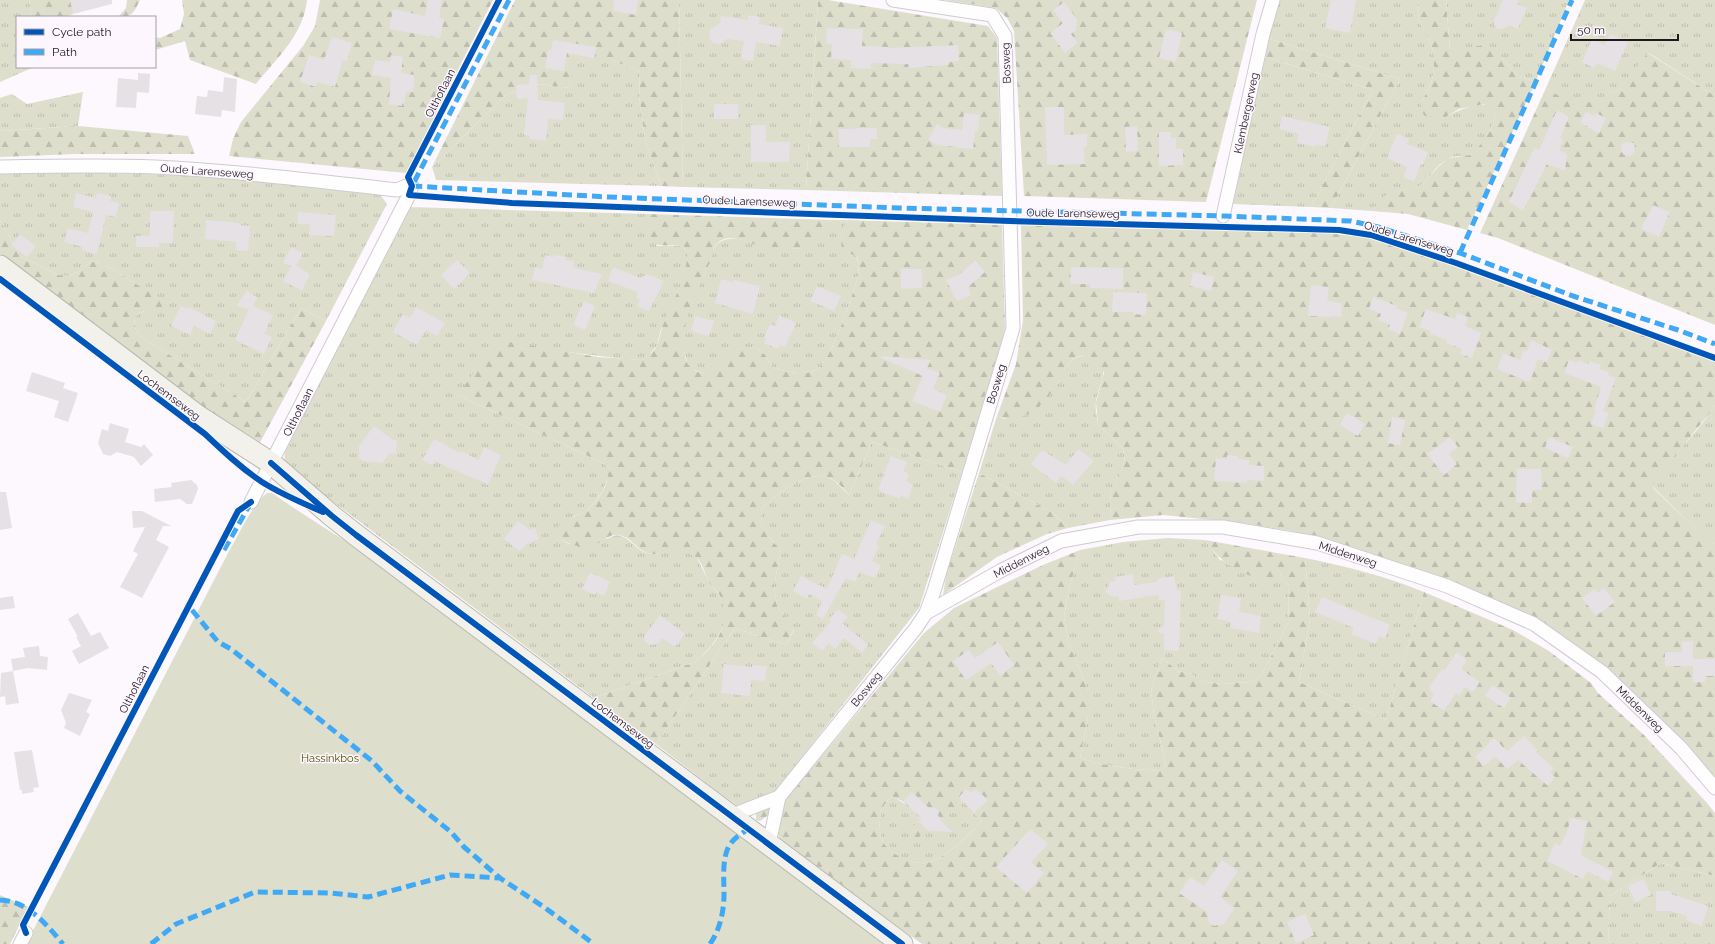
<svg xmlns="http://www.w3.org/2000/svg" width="1715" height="944" font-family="Raleway,sans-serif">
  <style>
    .grass { fill: url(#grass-tufts) }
    .forest { fill: url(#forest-firs); fill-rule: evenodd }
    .park { fill: #dedecd }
    .building { fill: #e5e1e5 }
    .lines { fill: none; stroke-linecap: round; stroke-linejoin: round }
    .minor-casing { stroke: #cfcbcf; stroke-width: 15 }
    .primary-casing { stroke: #bbb9b0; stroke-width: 23 }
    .minor { stroke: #fffeff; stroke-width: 13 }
    .primary { stroke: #f2f1eb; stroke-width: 21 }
    .quiet { stroke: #3fa9f5; stroke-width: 5; stroke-dasharray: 10 5; stroke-linecap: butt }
    .cycleway-casing { stroke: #fef6ff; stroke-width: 8 }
    .cycleway { stroke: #0057b8; stroke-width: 6 }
    .labels { text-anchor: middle; stroke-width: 3; stroke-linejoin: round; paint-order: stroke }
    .street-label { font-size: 11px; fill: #1d1a1e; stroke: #fef6ff }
    .park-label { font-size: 11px; fill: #515302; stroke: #fef6ff }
  </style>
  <defs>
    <pattern id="grass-tufts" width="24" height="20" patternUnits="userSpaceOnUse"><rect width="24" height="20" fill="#dedecd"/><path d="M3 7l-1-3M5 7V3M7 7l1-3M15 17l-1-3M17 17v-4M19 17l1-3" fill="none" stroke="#bebeb0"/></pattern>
    <pattern id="forest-firs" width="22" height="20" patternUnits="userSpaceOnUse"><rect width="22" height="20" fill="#dedecd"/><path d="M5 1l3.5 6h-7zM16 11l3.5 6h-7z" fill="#bebeb0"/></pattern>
  </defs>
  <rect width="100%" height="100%" fill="#fdf8fd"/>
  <g class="grass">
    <path d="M0,0H29L32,17H17V67H34L0,82Z"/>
    <path d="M679,0H818L806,190L683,187Z"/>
    <path d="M1280,0H1419L1418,19L1432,47L1434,56V70L1431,84L1421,103V111L1444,118C1455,111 1505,89 1493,123C1489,134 1482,150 1470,155C1465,157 1458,155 1452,157C1448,158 1443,163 1439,165C1432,172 1428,182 1418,187C1414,189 1408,189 1403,190C1385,193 1383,198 1372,211L1331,208L1400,79L1267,38Z"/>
    <path d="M1446,0H1569L1536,81L1518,77L1502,58L1450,50Z"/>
    <path d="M1585,0H1715V96L1649,53L1618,90L1577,108L1546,88Z"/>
    <path d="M577,44L640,72L639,96L645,139L661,186L436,180L432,167L506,95L539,84L569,88Z"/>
    <path d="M1262,56L1373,90L1311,207L1233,204Z"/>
    <path d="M83,92L78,126L0,131V98L12,94L27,104Z"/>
    <path d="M0,171L197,175L379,193L387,204L326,321L301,308L246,402L142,338L135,328L134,317L162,301L114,270L96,261L90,262L80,271L69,276L58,275L20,256L0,220Z"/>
    <path d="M409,207L649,214V228L657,246H682L687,251L688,263L683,280L661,329L657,345L648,357L642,360L624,359L559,351L458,395L605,464L608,469V478L602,492L594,503L585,512L572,517L558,529C560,555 594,541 609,538C623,528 633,547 644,552C656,557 666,550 678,550C684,550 690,554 696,556C701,565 705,575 710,584C713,588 717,591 720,596C735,621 713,647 695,662L594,698L287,467C280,456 289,443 293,432Z"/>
    <path d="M831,220H847C842,231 840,238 843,249L856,256L859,264L858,276C853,294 831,363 816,370C804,376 786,372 774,368C770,364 768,357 763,353C744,336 718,363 703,373L691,369C671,335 694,298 708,266C711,258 712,246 720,242C731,236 741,239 752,243C761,247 791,251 800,248C812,243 823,230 831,220Z"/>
    <path d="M1087,356C1117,359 1097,387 1096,402C1095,409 1097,417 1098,424L1123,449C1129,469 1114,478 1111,494C1109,502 1111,512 1110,520L1068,528L1053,513L979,473L997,416L1005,419L1057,384C1060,376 1068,360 1078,357C1080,356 1084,356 1087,356Z"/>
    <path d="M1715,405V543L1713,546L1652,486C1654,473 1674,456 1682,447C1694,434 1706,420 1715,405Z"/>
    <path d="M872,442L962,472L919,608L776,790L759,800L738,806L722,795L656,744L735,628L786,645L794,630L777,606L774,585L781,550L772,541L762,526L761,509C776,495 805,471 827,477C836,480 842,489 849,495Z"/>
    <path d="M1168,538L1205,540L1220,560L1280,573L1282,580L1289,585L1288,623L1262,674L1252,682L1221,684L1199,681L1192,674L1178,671L1162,658L1151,690L1154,715L1166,765L1161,771C1132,769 1107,767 1080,758L1088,717V690L1068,641L1064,616L1069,589L1080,550L1123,542Z"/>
    <path d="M1305,558C1345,566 1385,576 1424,592L1386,720L1299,682L1310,619Z"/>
    <path d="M891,796C906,803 918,814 927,829L940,820L962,800L982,821C969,835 944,860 926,863C913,865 888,854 883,842C879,832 879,822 881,812C882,806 888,801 891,796Z"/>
    <path d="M1661,863L1715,876V944H1608L1610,896Z"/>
  </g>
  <g class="forest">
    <path d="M29,0H73L74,3L73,14L64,17H32Z"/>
    <path d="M127,0H140C134,12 133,17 118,17L126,8Z"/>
    <path d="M182,0H307C304,34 276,59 256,84L190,60L185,41L155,50V37L160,38L180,29L184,14Z"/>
    <path d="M320,0H493L406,173L229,156L233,139L241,122L303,46L315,26Z"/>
    <path d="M515,0H679L683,187L661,186L645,139L639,96L640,72L578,45L569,88L539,84L506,95L432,167Z"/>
    <path d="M818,0H828L988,26L997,38L1002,196L806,190Z"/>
    <path d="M945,0H1257L1206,202L1024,196L1014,31L1007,18L996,8Z"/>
    <path d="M1419,0H1446L1450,50L1485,45L1501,53L1502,58L1518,77L1536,81L1467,230L1408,214L1372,211L1383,197L1391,192L1418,187L1426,181L1439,166L1449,158L1470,155L1475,152L1490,131L1494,120L1495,112L1491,107L1484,104L1459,109L1444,118L1425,116L1421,111V103L1431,84L1434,70V56L1432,47L1418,19Z"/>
    <path d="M1267,38L1400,79L1331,208L1311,207L1373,90L1262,56Z"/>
    <path d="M1648,53L1715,96V325L1498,238L1480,233L1546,88L1577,107L1618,90Z"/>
    <path d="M78,126L188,136L195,154H75L0,157V131Z"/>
    <path d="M649,214L831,220C823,230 813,244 800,248C793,250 771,249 763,247C749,244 728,229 715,246C713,249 713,254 712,257C709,265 705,272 702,280C693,300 684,318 684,340C684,356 685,370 703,373C718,363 743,335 763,353C767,356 770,364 774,368C786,372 804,376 816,370C831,363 853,294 858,276L859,264L857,257L842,249C840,238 842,231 847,220L1002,225L1005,327L1002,340L962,472L872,442L849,495C843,488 836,480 827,477C805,471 776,495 761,509L762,526L772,541L781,550L774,585L777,606L794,629L786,645L735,628L656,744L594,698L695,662C710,650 724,635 724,616C724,610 723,603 721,598C719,592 713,588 710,584C705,576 703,563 696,557C694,555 688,553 685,552C672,548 660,557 647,553C636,549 630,536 619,535C602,533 599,555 571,544C566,542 562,541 559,536C551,520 579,517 587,510C598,501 615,478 605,464L458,395L497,340L598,357L642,360C648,357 654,352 657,345C660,338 661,329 664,321C674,298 688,277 687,251L682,246C650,245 648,249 649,214Z"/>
    <path d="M0,220L20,256L58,275L69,276L80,271L90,262L96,261L114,270L163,301L162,308L158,312L144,311L134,317L135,328L142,338L246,402L301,308L326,321L257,448L49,293L0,254Z"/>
    <path d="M1021,225L1145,229L1263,228L1370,237L1476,274L1596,310L1715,361V405L1709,414L1683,446L1662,469L1652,486L1655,490L1713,545L1715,543V789L1553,632L1334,542L1292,531L1243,523L1163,515L1110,520C1111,512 1109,502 1111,494C1114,477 1129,469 1123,449L1098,424L1096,402L1104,373L1100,362C1093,357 1085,354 1077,357C1067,361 1061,376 1057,384C1045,405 1022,426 997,416L1016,364L1023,320Z"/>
    <path d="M979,473L1053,513L1068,528L1047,534L997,557L943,595L946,576Z"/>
    <path d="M1205,540L1305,558L1310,619L1299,682L1386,720L1424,592L1513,630L1549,651L1591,683L1598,693L1644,735L1707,803L1715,813V876L1661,863L1610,896L1608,944H922L783,844L777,832L779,815L787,798L924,633L954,608L1043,565L1080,550L1069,589L1064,616L1068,641L1088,690V717L1080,758C1107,767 1132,769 1161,771L1166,765L1154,715L1151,690L1162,658L1178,671L1192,674L1200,681L1221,684L1252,682L1262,674L1288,623L1289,585L1282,580L1280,573L1264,582C1236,569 1224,567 1205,540ZM891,796L902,801L920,818L909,832L917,839L927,829L930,832L935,828L938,831L942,832L945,828L941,820L962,800L982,821C969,835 944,860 926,863C913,865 889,854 883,842C879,832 879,822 881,812C882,806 888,801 891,796Z"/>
    <path d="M772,803L770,814L760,821L756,820V812Z"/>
    <path d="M0,895L28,907L10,944H0Z"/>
  </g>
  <path class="park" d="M267,493H272C304,516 339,536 371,558L885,944H26L228,553C239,535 251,506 267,493Z"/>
  <g class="building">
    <path d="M70,0H112V4L73,14Z"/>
    <path d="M428,0H442L439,18L444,19L440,38L389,29L393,9L425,16Z"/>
    <path d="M614,0H638L636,15L613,11Z"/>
    <path d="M1331,0H1356L1350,33L1325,28Z"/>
    <path d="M1503,0H1519L1517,4L1527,8L1518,29L1509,25L1503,29H1498L1494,25V20Z"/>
    <path d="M1064,2L1077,19L1076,30L1071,34L1078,43L1065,53L1050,33L1063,23L1053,10Z"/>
    <path d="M748,15L760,17L759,24L783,28L780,46L756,42L753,61L741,59L744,41L727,39L720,44L713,43L709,37L710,30L720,23L721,16L748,20Z"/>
    <path d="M827,28L863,29L862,46L889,47V48L958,45L959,61L948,62V65L909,68L908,64L871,63V69L851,68V60L831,59L832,44H826Z"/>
    <path d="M1166,29L1182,33L1176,62L1159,58Z"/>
    <path d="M1610,34L1628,42L1615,71L1597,63L1594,68L1582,62L1592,39L1604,45Z"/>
    <path d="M332,37L352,43L347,62L343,60L335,87L318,82L316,87L300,82L309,55L324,60Z"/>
    <path d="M553,40L596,47L594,58L567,53L564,71L545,68L548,50H551Z"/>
    <path d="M391,55L403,57L401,73L415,75L413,92L406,91L404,104L402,103V106L389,104L391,78L372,75L375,60L390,62Z"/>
    <path d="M138,73L150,74L149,93L137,92L136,108L116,107L118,78L138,80Z"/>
    <path d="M530,75H537L538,100L565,103L563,120L548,119L546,141L529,139L530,136L524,135L528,98L517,99L516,85L529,84Z"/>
    <path d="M224,77L237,79L235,112L222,110L221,117L195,114L197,96L207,97L208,90L223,92Z"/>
    <rect x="714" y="104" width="24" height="15"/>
    <path d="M1045,107H1064V135L1087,134V147H1084L1085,164L1047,165Z"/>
    <path d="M1557,110L1569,117L1560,138L1563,140L1559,150L1567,154L1565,171L1547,164L1523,211L1509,202L1534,148L1539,150Z"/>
    <path d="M1586,112L1595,116L1596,113L1606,118L1599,134L1580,122Z"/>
    <path d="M964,113L980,115L978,132L975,131L973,149L937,145L928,140L937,124L944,128L962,130Z"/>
    <path d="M1282,116L1330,127L1325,147L1316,144L1315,147L1297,143L1299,134L1279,129Z"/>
    <path d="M751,125H766V142H790L789,162H751Z"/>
    <path d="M1137,126L1138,151L1126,152L1125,127Z"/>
    <path d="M855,128H877V139H870V147H839V129H855Z"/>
    <path d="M1159,132H1171V138H1176V149H1183V165L1159,166Z"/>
    <path d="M1397,134L1409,139L1407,144L1428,152L1423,165L1421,164L1414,182L1403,177L1407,167L1387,158Z"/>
    <path d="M1625,142L1635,143L1634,152L1630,156L1624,155L1621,151V146Z"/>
    <path d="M76,193L96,198L97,193L111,196L110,201L119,203L116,217L106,215L97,254L82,250L83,247L64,242L68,228L88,233L93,212L73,207Z"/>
    <path d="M1653,205L1670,212L1659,237L1641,229Z"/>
    <path d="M150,211H174L173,243H159V247H136V236H150Z"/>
    <path d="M298,212L336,215L334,236L309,235L310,224H297Z"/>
    <path d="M206,220L239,223V225L250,226L248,251L236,250V242L205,239Z"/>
    <path d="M20,234L36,246L27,257L11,245Z"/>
    <path d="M291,247L303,253L296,266L310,274L302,291L283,281L291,266L283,263Z"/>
    <path d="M545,255L554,257L555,255L566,257L565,260L574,261L573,268L602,274L594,293L532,280L535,267L542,269Z"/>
    <path d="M457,260L470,273L454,289L441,275Z"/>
    <path d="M975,260L985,272L968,287L971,295L957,301L946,280L960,274Z"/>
    <path d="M613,267L640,278L647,274L664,281L649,311L637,306L640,299L636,297L638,292L608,281Z"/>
    <path d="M1071,267L1123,268V289L1090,288V284H1070Z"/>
    <path d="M901,269H922V288L901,289Z"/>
    <path d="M1193,272L1214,277L1211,291L1190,286Z"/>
    <path d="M721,279L733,282L734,280L760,286L753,314L715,303Z"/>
    <path d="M1311,285L1329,287L1327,301L1342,303L1341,317L1308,316Z"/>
    <path d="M817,286L841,296L834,311L810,301Z"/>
    <path d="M247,291L257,297L253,306L273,315L264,334L272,337L264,354L235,340L249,309L236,306Z"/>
    <path d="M1113,292L1147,293L1146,315L1133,314V312H1112Z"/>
    <path d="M1373,297L1397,306L1396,308L1408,313L1400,334L1388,329L1390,325L1378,320L1381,314L1369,309Z"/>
    <path d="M584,301L595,306L585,330L573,325Z"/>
    <path d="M181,306L187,309L188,307L216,321L210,334L194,326L190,335L171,326Z"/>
    <path d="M416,307L445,323L437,336L426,330L417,345L393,332L403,314L410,318Z"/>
    <path d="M1426,309L1455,319L1457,313L1468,317L1465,326L1481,333L1472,358L1460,354L1462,349L1446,343L1447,340L1430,334L1431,331L1419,327Z"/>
    <path d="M779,315L796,323L785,347L780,345L778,349L764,343L766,339L764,337L770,324L775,326Z"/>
    <path d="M695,316L714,321L709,336L691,331Z"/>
    <path d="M1531,340L1552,350L1547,362L1538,359L1530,382L1497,369L1503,353L1520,360L1524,350L1527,351Z"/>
    <path d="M882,356L931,360L927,368L940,373L933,389L947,395L940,412L912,401L923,376L881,358Z"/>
    <path d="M1569,360L1577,363L1578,360L1588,364L1589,361L1601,365L1599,369L1609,372L1608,375L1616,378L1603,411L1609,413L1603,428L1591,424L1596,410L1594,409L1601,387L1564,373Z"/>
    <path d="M32,372L65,383L63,388L78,393L68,422L54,417L59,401L26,391Z"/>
    <path d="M1347,413L1365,424L1358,436L1340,425Z"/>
    <path d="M1392,417L1405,420L1400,445L1388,443Z"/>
    <path d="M110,423L129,429L125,442L141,447L144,444L153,455L141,466L134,457L117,452L110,456L103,454L98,443L102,429L108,431Z"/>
    <path d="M374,426L393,440H397L396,454L390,453L382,463L363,461L359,458V446Z"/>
    <path d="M1450,437L1458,447L1449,454L1457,464L1444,475L1427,454Z"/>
    <path d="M1549,437L1573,447L1568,458L1545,448Z"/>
    <path d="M434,439L460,453L461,451L479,460L484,447L501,455L488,485L478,479L477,480L435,461L432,465L422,460Z"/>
    <path d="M1078,449L1094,461L1073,485L1061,476L1056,483L1031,464L1042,450L1066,465Z"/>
    <path d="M1227,455L1238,456V459L1249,460V465L1264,466V481L1247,480V483L1214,481L1216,458L1227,459Z"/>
    <path d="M891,456L907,462L903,471L909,474L906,481L913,485L908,499L901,496L900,499L878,490Z"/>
    <path d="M1517,469H1541L1542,490H1532V503L1516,502Z"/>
    <path d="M191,480L197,485L198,489L192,504H187L180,499L155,502L154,489L172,487L171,483Z"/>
    <path d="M0,492H6L12,528L0,530Z"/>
    <path d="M132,511H142L171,526H163L156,540L169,547L142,598L120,587L138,554L133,551L145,527L133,528Z"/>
    <path d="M871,520L885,526L876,544L879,546L872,561L881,565L875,578L859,572L855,582L846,578L823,619L816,615L822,601L809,594L807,599L793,591L801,576L827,589L842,554L854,559Z"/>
    <path d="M518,521L530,530L535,528L539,539L527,544L519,551L504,539Z"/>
    <path d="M590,572L610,582L604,596L596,592L595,595L582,589Z"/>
    <path d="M1133,574L1134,585L1157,582V579L1174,576L1177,591L1181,590L1179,651L1164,650V634L1157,631L1164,626L1165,600H1159L1158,595L1119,601L1118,596L1112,597L1105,592L1108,588L1109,582L1115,581V577Z"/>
    <path d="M1604,588L1615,602L1596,616L1582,598L1594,589L1598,593Z"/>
    <path d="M1221,595L1241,598L1239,612L1261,616L1259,633L1230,628L1231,622L1217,619Z"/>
    <path d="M13,596L15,608L0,610V598Z"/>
    <path d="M1322,597L1390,625L1385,638L1379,636L1376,644L1351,634L1354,628L1315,612Z"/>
    <path d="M838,609L848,617L842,623L868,645L862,653L844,638L835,649L829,643L822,651L812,643L831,621L829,619Z"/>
    <path d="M78,613L91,636L100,632L109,648L79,664L72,651L81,646L76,637H78L68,619Z"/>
    <path d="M660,615L685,634L675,647L662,638L658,644L649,645L645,642L644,636Z"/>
    <path d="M1693,641V666H1665V652H1682V642Z"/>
    <path d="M998,642L1014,665L1000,676L991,663L966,680L953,661L969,650L975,658Z"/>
    <path d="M39,646L40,656L48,657L47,670L28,668L13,671L11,659L25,657L23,648Z"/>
    <path d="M1457,652L1467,660L1461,669L1480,682L1473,692L1465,687L1459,696L1456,693L1444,711L1430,701L1434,694L1429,690L1431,688L1429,687L1442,669L1444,671Z"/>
    <path d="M1693,659H1715V676H1705V682H1693Z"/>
    <path d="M724,664L752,667V665L767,666L765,681L751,680L750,696L721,693Z"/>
    <path d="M13,671L19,703L6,705L5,696L0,697L1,673Z"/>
    <path d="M1492,685L1511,698L1504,708L1485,696Z"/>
    <path d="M69,693L92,700L86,712L90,714L80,736L64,728L66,723L61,710Z"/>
    <path d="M1524,736L1537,750L1536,752L1554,768L1550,772L1555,777L1548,786L1518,760L1507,769L1495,756L1484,766L1475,757L1494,738L1507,751Z"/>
    <path d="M32,750L39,787L33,788L34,792L22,794V790H20L14,752Z"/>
    <path d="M966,789L971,793L976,789L988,800L974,813L959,797Z"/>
    <path d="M912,792L930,809L934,807L939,811L938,816L942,819L940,820L953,832L929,831L919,822L921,818L903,801Z"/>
    <path d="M1570,818L1587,821L1581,855L1613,872L1608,882L1587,871L1583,879L1547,861L1555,843L1560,846L1568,830Z"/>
    <path d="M1030,829L1048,844L1031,862L1044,873L1027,893L996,867Z"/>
    <path d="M1222,860L1238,871L1220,897L1235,908L1224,924L1214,926L1209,923L1207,912L1179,893L1190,877L1204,886Z"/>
    <path d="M1644,879L1651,895L1635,902L1628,886Z"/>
    <path d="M1656,891H1671V894L1708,906L1702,926L1686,920L1687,916L1672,911H1656Z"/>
    <path d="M1305,914L1314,935L1296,943L1287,922Z"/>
  </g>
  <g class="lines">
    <defs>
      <g id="minor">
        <path d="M0,167C52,166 103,165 155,167C236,171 316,181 397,190L406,186H412L409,195L251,502"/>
        <path d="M1223,216L1263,34L1273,0"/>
        <path d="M926,613L1002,570L1061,541L1138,527H1223L1317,543L1447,586L1534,624L1602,672L1681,748L1715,788"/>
        <path d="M730,816L779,797L916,628L926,613L934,591L1013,328L1005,36L992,15L893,0"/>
        <path d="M769,844L779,797"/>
        <path d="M20,944L26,933"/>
      </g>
      <path id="primary" d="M0,266L198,416L271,463L332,516L356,535L902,944"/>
    </defs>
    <use href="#minor" class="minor-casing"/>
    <use href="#primary" class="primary-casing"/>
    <use href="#minor" class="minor"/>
    <use href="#primary" class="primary"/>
    <g class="quiet">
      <path d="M509,0L412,186L608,197L900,208L1223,216L1351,221L1378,227L1460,253L1573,296L1678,330L1715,344"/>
      <path d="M1460,253L1572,0"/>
      <path d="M224,550L249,506"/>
      <path d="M192,610L218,642L231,649L372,761L400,791L451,832L464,847L500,878L544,907L594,944"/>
      <path d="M0,900C28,901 46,924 63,944"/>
      <path d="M151,944L176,924L255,892L331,893L368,897L450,875L500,878"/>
      <path d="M710,944C720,930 724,911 724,894C724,880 722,861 728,848C732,839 741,834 748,829"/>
    </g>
    <defs>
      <g id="cycleway">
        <path d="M499,0L408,177L412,186L409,195L512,203L725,211L1010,221L1339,230L1371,235L1456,263L1715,358"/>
        <path d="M0,279L205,434C223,451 241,468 262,482C281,494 302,503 323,512"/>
        <path d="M271,463L332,516L356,535L902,944"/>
        <path d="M26,933L23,925L238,511L251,502"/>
      </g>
    </defs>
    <use href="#cycleway" class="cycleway-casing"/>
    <use href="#cycleway" class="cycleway"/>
  </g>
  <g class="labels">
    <g class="street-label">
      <text transform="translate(1006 63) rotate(-92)" y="4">Bosweg</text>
      <text transform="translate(440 93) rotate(-63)" y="4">Olthoflaan</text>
      <text transform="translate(1246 113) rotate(-78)" y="4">Klembergerweg</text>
      <text transform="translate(207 171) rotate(4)" y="4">Oude Larenseweg</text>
      <text transform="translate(749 201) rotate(2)" y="4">Oude Larenseweg</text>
      <text transform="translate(1073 213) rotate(1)" y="4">Oude Larenseweg</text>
      <text transform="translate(1409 238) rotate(17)" y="4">Oude Larenseweg</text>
      <text transform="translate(996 384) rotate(-73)" y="4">Bosweg</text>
      <text transform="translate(169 395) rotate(37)" y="4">Lochemseweg</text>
      <text transform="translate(298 412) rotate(-63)" y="4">Olthoflaan</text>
      <text transform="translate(1348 554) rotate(18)" y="4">Middenweg</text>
      <text transform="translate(1021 561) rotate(-27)" y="4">Middenweg</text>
      <text transform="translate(134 689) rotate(-63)" y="4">Olthoflaan</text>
      <text transform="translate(866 689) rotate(-51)" y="4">Bosweg</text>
      <text transform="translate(1640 709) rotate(44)" y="4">Middenweg</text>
      <text transform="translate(623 723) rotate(37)" y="4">Lochemseweg</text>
    </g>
    <g class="park-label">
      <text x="330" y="762">Hassinkbos</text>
    </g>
  </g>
  <rect x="16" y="16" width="140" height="52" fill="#fef6ff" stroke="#a49ea5"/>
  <rect x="24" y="29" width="20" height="6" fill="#0057b8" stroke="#a49ea5"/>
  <text x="52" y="36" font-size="12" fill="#1d1a1e">Cycle path</text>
  <rect x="24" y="49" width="20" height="6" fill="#3fa9f5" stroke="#a49ea5"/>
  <text x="52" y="56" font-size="12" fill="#1d1a1e">Path</text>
  <path d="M1571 34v6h107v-6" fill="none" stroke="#1d1a1e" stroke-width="2"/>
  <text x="1577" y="34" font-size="12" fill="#1d1a1e" stroke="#fef6ff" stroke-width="3" paint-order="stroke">50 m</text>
</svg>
